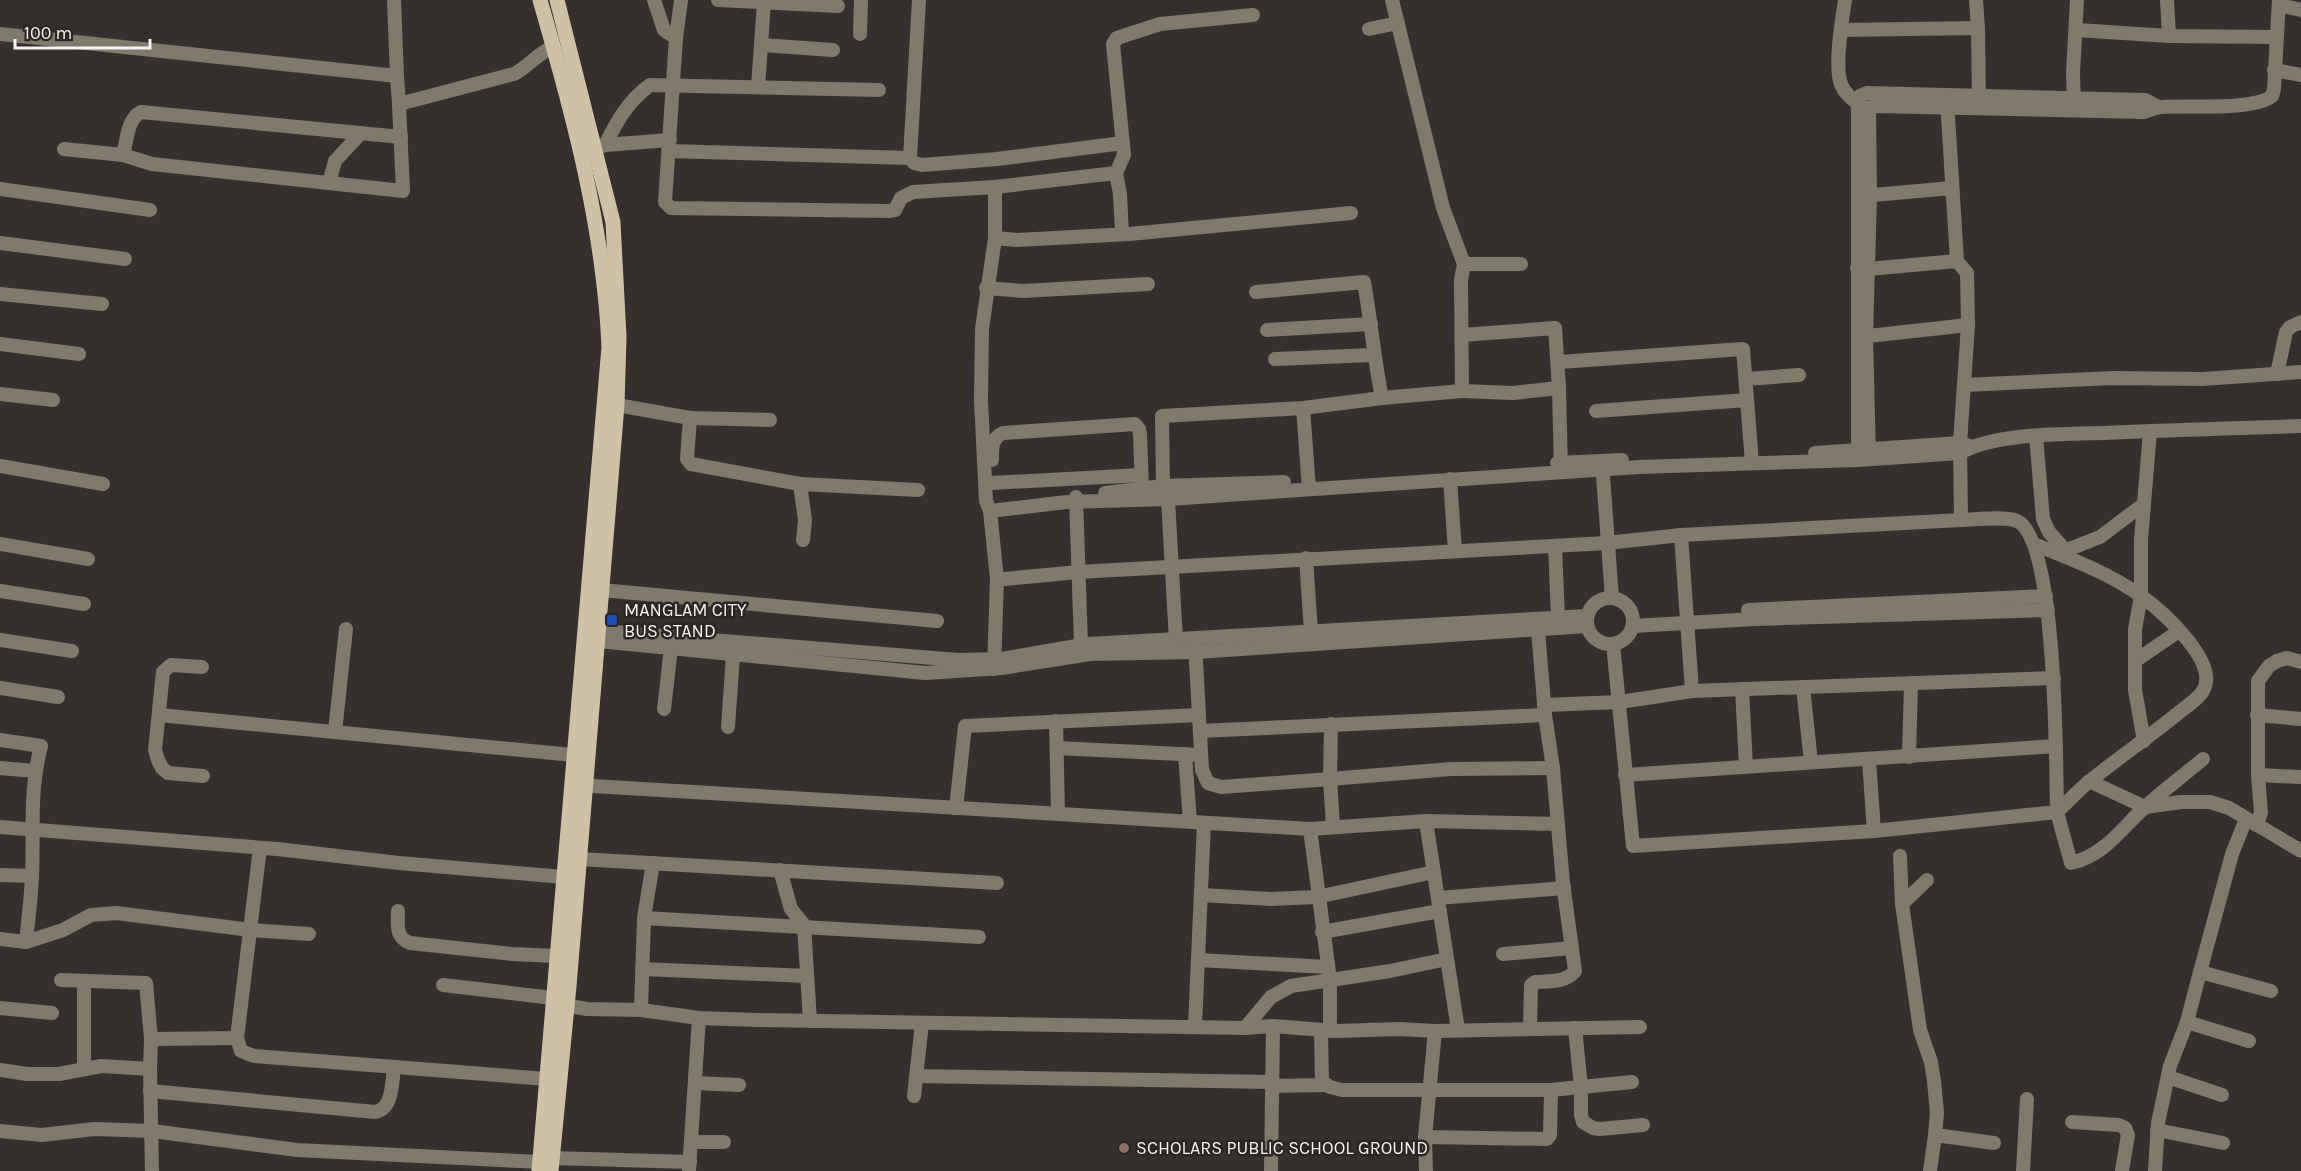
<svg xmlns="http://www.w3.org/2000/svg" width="2301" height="1171" font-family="Karla,sans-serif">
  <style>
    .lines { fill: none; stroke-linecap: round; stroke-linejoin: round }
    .minor { stroke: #807a6c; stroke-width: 14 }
    .major { stroke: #cfc1a5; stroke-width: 15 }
    .transit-dot { fill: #1a4fb4; stroke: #2b2624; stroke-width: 2 }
    .education-dot { fill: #8d6e63; stroke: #2b2624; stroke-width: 2 }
    .labels { text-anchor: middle; stroke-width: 5; stroke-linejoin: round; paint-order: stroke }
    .poi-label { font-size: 18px; fill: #f6f2f1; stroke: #2b2624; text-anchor: start }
  </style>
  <rect width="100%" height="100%" fill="#35302e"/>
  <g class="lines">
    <g class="minor">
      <path d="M654,0L664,30L676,38"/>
      <path d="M681,0L676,38L665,202L671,208L888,211L895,210L901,198L913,192L995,187V238L982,329L981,400L986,501L990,511L997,579L994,669"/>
      <path d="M718,0L838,6"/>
      <path d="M919,0L910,158L914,163L922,165L997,159L1123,143"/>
      <path d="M1392,0L1443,208L1464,264"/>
      <path d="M1845,0C1842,20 1834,66 1841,84C1845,95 1855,101 1864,108"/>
      <path d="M1976,0L1978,28"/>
      <path d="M2167,0L2169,36"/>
      <path d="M2279,5L2301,10"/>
      <path d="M1369,29L1398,23"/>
      <path d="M1841,30L1978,28L1979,105"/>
      <path d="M2077,30L2169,36L2276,37"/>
      <path d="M0,34L397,76L394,0"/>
      <path d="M860,34L861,0"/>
      <path d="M761,45L833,50"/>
      <path d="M2274,70L2301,75"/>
      <path d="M397,76L399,104"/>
      <path d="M758,87L764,2"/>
      <path d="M1947,100L1957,261"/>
      <path d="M2074,106L2073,73L2077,0"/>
      <path d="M605,145C617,121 628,101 650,85L879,90"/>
      <path d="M599,147L605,145L670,140"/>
      <path d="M64,149L123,155C127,141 127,119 141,112L401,137"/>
      <path d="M669,151L910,158"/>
      <path d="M123,155L152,164L403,191L399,104L514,74C529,66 538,53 553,47"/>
      <path d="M1116,173L1120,194L1122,234"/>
      <path d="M329,183L335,161L361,133"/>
      <path d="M995,187L1116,173L1124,155L1113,44L1117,38L1160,24L1253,15"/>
      <path d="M0,189L150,210"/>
      <path d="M1862,196L1952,188"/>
      <path d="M995,238L1017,240L1129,234L1351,213"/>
      <path d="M0,243L125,259"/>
      <path d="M986,288L1023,291L1148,284"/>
      <path d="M1256,292L1364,282C1371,321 1374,359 1382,398"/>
      <path d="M0,294L102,304"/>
      <path d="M1267,330L1371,324"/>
      <path d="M1462,335L1555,328L1559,388"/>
      <path d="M1859,337L1968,325"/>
      <path d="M0,344L79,354"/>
      <path d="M1275,359L1373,355"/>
      <path d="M1559,362L1743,349L1752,463"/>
      <path d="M2277,374L2286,332L2290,327L2301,322"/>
      <path d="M1746,379L1799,375"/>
      <path d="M1964,385L2113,378L2203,379L2301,372"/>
      <path d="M1462,391L1513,393L1559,388L1561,472"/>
      <path d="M0,394L53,400"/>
      <path d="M607,405H617L690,418L687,459L691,464L800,484L805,520L803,540"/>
      <path d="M1303,408L1309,489"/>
      <path d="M1596,411L1747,400"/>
      <path d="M690,418L770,420"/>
      <path d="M2036,436L2043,519L2049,532L2066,551"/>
      <path d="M1815,453L1960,443L1969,446"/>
      <path d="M1869,456L1866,336L1870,197L1869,108L1875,106L2144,112C2150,110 2156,107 2162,107C2188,105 2253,111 2272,96L2274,89L2279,0"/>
      <path d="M1858,458V103L1860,96L1867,93L2145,100L2159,107"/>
      <path d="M992,460C992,448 991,439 1003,433L1135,424L1139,429L1140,435L1142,488"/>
      <path d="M1602,462L1612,598"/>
      <path d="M1557,463L1622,460"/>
      <path d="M0,466L103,484"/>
      <path d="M1450,479L1455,551"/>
      <path d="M991,483L1141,475"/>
      <path d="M800,484L918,490"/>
      <path d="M1105,493L1163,486L1284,482"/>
      <path d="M1076,497L1081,645"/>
      <path d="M990,511L1067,502L1168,499L1639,467L1858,460L1960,453C1994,433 2064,434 2104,433C2170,430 2235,428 2301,426"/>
      <path d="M1681,535L1692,691"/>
      <path d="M0,544L88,559"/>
      <path d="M2034,544C2069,558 2111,574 2141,596C2162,611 2218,661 2204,689C2199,699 2186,707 2177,714C2149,737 2118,758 2090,781C2078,790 2068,802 2057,812L2071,863C2105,855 2121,829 2145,807C2164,790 2184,775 2203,759"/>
      <path d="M1555,546L1558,618"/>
      <path d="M2059,553L2100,537L2144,504"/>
      <path d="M1306,558L1311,632"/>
      <path d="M1004,579L1078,572L1607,543L1681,535L1961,520L1960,443L1968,325L1967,273L1957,261L1868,269L1857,268"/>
      <path d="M601,590L937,621"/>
      <path d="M0,591L84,604"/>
      <circle cx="1610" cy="621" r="23"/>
      <path d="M1748,610L2046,596"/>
      <path d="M1633,626L1755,619L2048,610"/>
      <path d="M590,630L958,660L1001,659L1088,644L1587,616"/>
      <path d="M0,640L72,651"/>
      <path d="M588,640L925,673L1002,668L1090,654L1196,652L1587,626"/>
      <path d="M1176,641L1168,499L1163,486L1162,416L1303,408L1382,398L1462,391L1461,280L1464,264H1521"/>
      <path d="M1195,643L1202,770L1208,783L1221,787L1330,779L1331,724"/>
      <path d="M1613,644L1633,846L1874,831L2057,812C2056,764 2057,547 2019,522C2008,515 1974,520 1961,520"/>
      <path d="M2135,661L2179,631"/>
      <path d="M202,667L171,665L163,672L155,750L158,760L162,768L168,773L203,776"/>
      <path d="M1803,687L1811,762"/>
      <path d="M0,688L58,697"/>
      <path d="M1742,689L1746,766"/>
      <path d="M1544,705L1620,702L1692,691L2054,678"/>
      <path d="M664,709L671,648"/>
      <path d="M159,715L573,755"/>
      <path d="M2257,715L2301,719"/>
      <path d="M1056,721L1058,813"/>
      <path d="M728,727L733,655"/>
      <path d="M1200,731L1545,715"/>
      <path d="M335,732L346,629"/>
      <path d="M0,740L41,746C29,792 34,830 32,877C31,899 28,921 26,942"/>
      <path d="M2144,741L2135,690V629L2141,596V540L2150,431"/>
      <path d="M1057,748L1200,755"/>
      <path d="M1185,754L1190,822"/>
      <path d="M1909,757L1911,683"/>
      <path d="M1869,760L1874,831"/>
      <path d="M0,768L35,771"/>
      <path d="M1625,775L2056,746"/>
      <path d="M2258,775L2301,777"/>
      <path d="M2089,781L2145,807L2181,802H2210L2229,808L2301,851"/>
      <path d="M576,785L1310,829L1426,821L1558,824"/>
      <path d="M956,808L965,726L1199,715"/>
      <path d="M1426,821L1458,1030"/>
      <path d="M2256,825L2261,813L2258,775V681L2269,666L2277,661L2287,658L2301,662"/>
      <path d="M1333,826L1330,779L1451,769L1553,768"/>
      <path d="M0,827L277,849L399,863L575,878"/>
      <path d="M1310,829L1330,980V1031"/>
      <path d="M260,848L237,1038L241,1051L254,1056L547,1079"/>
      <path d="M1900,856L1902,904"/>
      <path d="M579,859L997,883"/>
      <path d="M780,870L791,909L804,925L810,1021"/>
      <path d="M0,875L32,876"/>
      <path d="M1927,880L1902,904L1920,1030L1931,1062L1934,1081L1937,1113L1935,1135"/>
      <path d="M1201,895L1271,899L1317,897L1434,872"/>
      <path d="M1438,898L1564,888"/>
      <path d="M398,911C398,925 395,937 410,943L512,954L557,956"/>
      <path d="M644,918L979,937"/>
      <path d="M1322,932L1440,911"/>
      <path d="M0,939L26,942L63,930L91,915L116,913L251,930L309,934"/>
      <path d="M1503,954L1572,948"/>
      <path d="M1198,960L1328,967"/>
      <path d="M642,969L807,976"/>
      <path d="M2200,972L2232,854L2246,819"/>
      <path d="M61,980L146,983L151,1039L150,1069L152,1171"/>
      <path d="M443,985L553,998"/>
      <path d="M84,989V1068"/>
      <path d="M558,1004L587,1009L641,1010L699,1018L756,1020L1245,1028L1273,1026L1336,1031L1399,1029L1435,1031L1640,1027"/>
      <path d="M0,1008L52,1013"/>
      <path d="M641,1010L644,918L653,863"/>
      <path d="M2187,1022L2249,1041"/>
      <path d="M1195,1026L1204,823"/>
      <path d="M1245,1028L1271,997L1291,986L1390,971L1447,959"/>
      <path d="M1575,1028L1581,1087V1115L1583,1122L1593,1128L1600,1129L1643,1125"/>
      <path d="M1530,1029L1531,985L1535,982C1550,981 1565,983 1575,971L1563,883L1553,768L1545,715L1538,630"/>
      <path d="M1321,1030L1322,1082L1330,1087L1342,1090H1551L1632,1082"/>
      <path d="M151,1039L237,1038"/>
      <path d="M0,1070L27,1074H59L101,1066L150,1069"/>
      <path d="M916,1076L1272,1082"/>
      <path d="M2168,1077L2222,1095"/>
      <path d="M695,1083L739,1085"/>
      <path d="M1271,1086L1325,1085"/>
      <path d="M150,1091L375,1112C393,1109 392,1082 394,1067"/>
      <path d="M914,1096L922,1023"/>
      <path d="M2072,1122L2119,1125L2125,1128L2128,1135L2122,1171"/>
      <path d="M2157,1130L2223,1143"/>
      <path d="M0,1131L42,1135L94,1129L152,1131L297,1150L540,1162"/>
      <path d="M1425,1137L1547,1139L1550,1135L1551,1090"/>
      <path d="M692,1142H724"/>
      <path d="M553,1158L690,1162"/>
      <path d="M689,1171L699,1018"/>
      <path d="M1271,1171L1273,1026"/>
      <path d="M1426,1171L1425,1137L1435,1031"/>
      <path d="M1930,1171L1935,1135L1994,1143"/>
      <path d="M2023,1171L2027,1099"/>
      <path d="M2155,1171L2158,1123L2170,1066L2187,1022L2200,972L2271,991"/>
    </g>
    <g class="major">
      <path d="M539,1171L609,347C604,228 573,114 540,0"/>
      <path d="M551,1171L569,986L617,405L619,337L613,222L557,0"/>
    </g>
  </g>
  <rect class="transit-dot" x="606" y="614" width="12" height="12" rx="3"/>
  <circle class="education-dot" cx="1124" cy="1148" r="6"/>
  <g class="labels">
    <g class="poi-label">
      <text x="624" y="616">MANGLAM CITY<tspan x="624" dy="21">BUS STAND</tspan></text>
      <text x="1136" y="1154">SCHOLARS PUBLIC SCHOOL GROUND</text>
    </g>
  </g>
  <path d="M15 39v9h135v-9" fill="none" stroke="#f6f2f1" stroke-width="3"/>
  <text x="24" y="39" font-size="18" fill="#f6f2f1" stroke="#2b2624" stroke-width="4.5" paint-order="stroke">100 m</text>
</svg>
